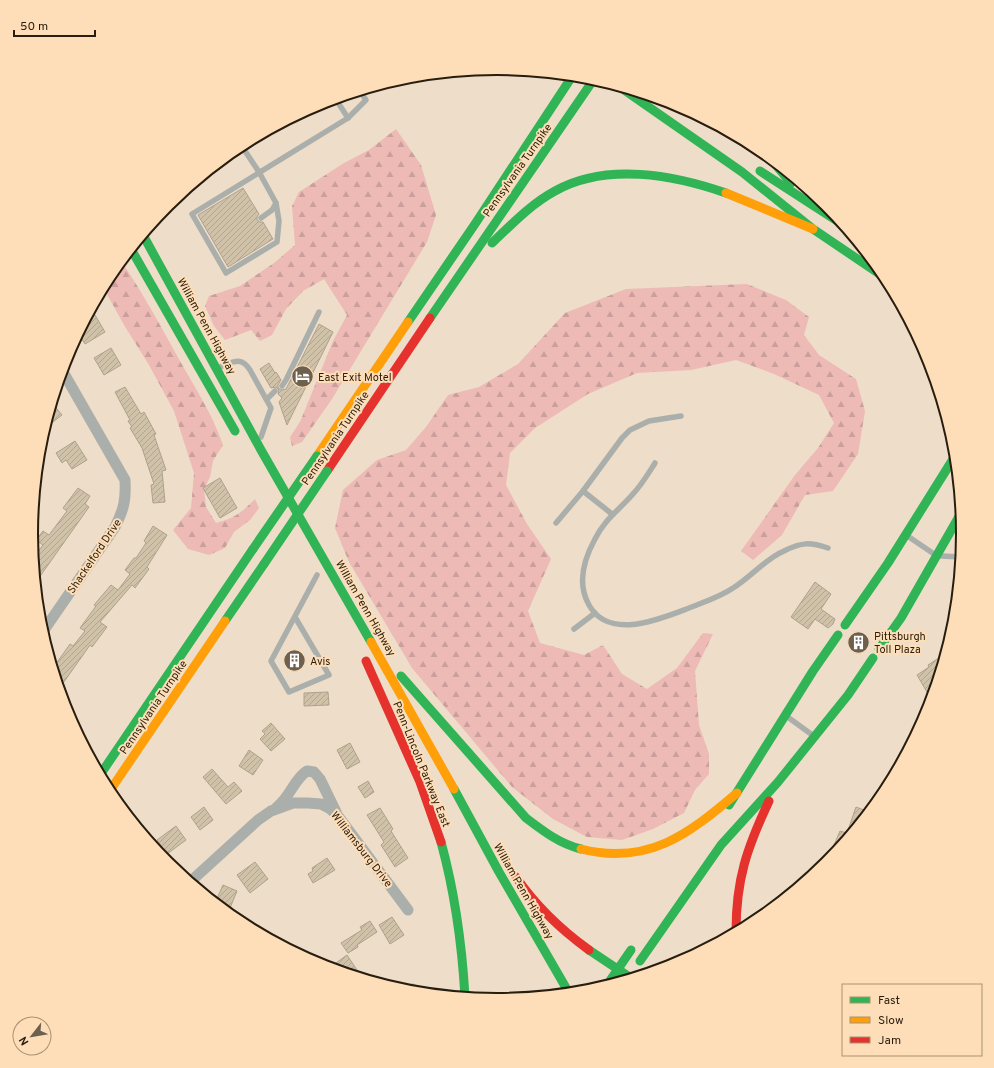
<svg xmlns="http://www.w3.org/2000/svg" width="994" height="1068" font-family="Overpass,sans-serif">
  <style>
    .forest { fill: url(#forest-firs) }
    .building { fill: url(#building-hatch); stroke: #ada290 }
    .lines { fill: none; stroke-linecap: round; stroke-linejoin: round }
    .lane { stroke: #aaafab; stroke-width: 5.5 }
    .street { stroke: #aaafab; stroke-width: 11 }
    .fast { stroke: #30b455; stroke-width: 9 }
    .slow { stroke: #ff9f0a; stroke-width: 9 }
    .jam { stroke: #e5322d; stroke-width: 9 }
    .fast-bridge { stroke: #30b455; stroke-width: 9 }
    .labels { text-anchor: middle; stroke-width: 4; stroke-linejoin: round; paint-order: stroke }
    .street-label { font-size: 11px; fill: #281d0e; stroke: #fedeb8 }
    .poi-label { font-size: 11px; fill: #281d0e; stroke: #fedeb8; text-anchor: start }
    .rim { fill: none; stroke: #281d0e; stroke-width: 2 }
  </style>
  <defs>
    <pattern id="forest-firs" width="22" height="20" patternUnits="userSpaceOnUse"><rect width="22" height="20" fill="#edbab6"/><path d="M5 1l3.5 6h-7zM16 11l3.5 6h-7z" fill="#cb9f9b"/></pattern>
    <pattern id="building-hatch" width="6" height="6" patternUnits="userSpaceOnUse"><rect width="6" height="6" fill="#cfc2a8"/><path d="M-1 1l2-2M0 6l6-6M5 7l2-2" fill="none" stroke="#b2a68f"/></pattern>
  </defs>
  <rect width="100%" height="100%" fill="#eeddc8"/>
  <g class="forest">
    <path d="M396,129L421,165L436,215L427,242L332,399L302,442L292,446L290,437L300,422L333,341L347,315L324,279L303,291L286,309L272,335L260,341L251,330L225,340L214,326L205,306L209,296L240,286L274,263L295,245L292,206L299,192L344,163L369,150Z"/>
    <path d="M121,261C143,293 161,327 180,361C195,388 213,415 223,445L213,461L210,477L204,489L206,507L216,523C235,518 241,513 255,499L259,508L250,520L234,532L225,548L209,555L188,549L173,530L191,508L194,473L174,411L149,365L124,325L103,287L110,275Z"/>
    <path d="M747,284L786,300L809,317L804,335L819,355L856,379L865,411L858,454L833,491L805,495L782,535L753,560L741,551L795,475L818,448L834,423L819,395L774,374L736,360L691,370L637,373L588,394L535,428L510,453L506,485L527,524L551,559L528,611L540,643L584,655L603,645L622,674L647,689L677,668L703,633L713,634L695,671L699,725L709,754V774L695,790L684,813L653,829L622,840L587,837L553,819L512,787L412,668L349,562L335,528L343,490L377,460L406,450L426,427L448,395L479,387L518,364L565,313L626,289Z"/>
  </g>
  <g class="building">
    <path d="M243,188L259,214L257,217V220L260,222H263L273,239L228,267L198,215Z"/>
    <path d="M95,315L105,332L85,344L78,333L85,321Z"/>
    <path d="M319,324L333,332L287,425L279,402L282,398L278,394L279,390L276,387L271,388L260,369L269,363L275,373L276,372L281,380L278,385V388L282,390L286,389Z"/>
    <path d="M111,348L121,365L104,375L94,358Z"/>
    <path d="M125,387L141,414L144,412L156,434L154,435L166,470L162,471L165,502L153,503L151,485L154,484L142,448L130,428L132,427L128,421L130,420L115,392Z"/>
    <path d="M52,403L62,415L44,429Z"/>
    <path d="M75,441L87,460L72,469L66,460L62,463L56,453Z"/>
    <path d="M220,478L237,508L220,518L203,488Z"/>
    <path d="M78,488L90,496L85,504L89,507L36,582L33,558L43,545L36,540L43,531L49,535L67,511L63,508Z"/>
    <path d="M153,526L167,535L147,567L149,569L135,588L132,585L100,622L107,627L92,647L90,645L59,689L53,668L70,644L73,646L85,631L80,628L96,606L94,605L111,585L118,590L130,574L125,570L134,558H136L146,543L144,541Z"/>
    <path d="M815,582L831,594L821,609L835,619L833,624L828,628L815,619L808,629L791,617Z"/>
    <path d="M855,632L869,642L867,648L863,651L848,641L850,636Z"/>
    <path d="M945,654L939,674L931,699L917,675L929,667L928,665Z"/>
    <path d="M328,692L329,705L304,706V693Z"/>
    <path d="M271,723L285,739L271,751L260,739L265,734L262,731Z"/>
    <path d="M350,743L360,762L347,769L337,750Z"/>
    <path d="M249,750L263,760L253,775L239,766Z"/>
    <path d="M212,769L228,787L234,782L242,791L226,804L203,777Z"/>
    <path d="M368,781L374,792L365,798L358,787Z"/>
    <path d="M204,807L213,820L200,830L191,817Z"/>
    <path d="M856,807L869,812L831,858L829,857L840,831L847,833Z"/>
    <path d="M380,808L393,829L391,831L408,858L395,867L381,845L384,842L367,815Z"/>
    <path d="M176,826L186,840L167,854L157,840Z"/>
    <path d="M327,858L335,870L313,883L308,874L313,871L312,868Z"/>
    <path d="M255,862L268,879L250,893L237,875Z"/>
    <path d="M223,885L237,891L228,913L215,903Z"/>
    <path d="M392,917L404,935L390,944L379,925Z"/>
    <path d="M370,921L377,932L357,945L358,947L348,953L341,943L362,930L360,927Z"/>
    <path d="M347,955L357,970L351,974L329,968Z"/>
  </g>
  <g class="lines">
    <g class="lane">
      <path d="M348,118L366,100L360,91"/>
      <path d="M241,145L259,172L276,203L272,210L261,218"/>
      <path d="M243,146L279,125"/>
      <path d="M276,203L279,221L277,242L226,273L192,214L348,118L335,98"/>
      <path d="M220,367C233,362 241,356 250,370L271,408L261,437"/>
      <path d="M282,386L286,380L319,312"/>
      <path d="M267,399L275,391"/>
      <path d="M655,463C648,474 641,486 632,495C619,510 604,520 595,539C584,559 577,584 589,605C609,641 660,619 689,608C704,602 720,597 733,588C751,577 765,559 784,551C802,542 810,542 828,548"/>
      <path d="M612,514L583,491L622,438L630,430L649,421L681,416"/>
      <path d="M556,523L583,491"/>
      <path d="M909,537L934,554"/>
      <path d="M941,556L961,557"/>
      <path d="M295,617L329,675L289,692L271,661L317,575"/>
      <path d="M574,629L595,613"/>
      <path d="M789,718L811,734"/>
    </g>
    <g class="street">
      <path d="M42,633L115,527C124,509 126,500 125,480L62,370"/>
      <path d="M277,807C291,796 294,779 307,771L314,772L320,779L336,812"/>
      <path d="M190,882L258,820L271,811L293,803H308L321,804L329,808L338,816L408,910"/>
      <path d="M408,991L412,989"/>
    </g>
    <g class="fast">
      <path d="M620,87L742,172L813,229L887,279"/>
      <path d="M770,158L791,183"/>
      <path d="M760,171L845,226"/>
      <path d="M143,235L261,450L371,642"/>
      <path d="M492,243C512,224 531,204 555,191C606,162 674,175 726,193"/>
      <path d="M131,249L235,431"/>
      <path d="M430,318L594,79"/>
      <path d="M408,322L475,224L573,75"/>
      <path d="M225,621L264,564"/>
      <path d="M845,625L888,563L955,456"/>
      <path d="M879,649L901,618L961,513"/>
      <path d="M401,676L526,818C543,831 560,844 581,849"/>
      <path d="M100,775L253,549"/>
      <path d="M454,789L499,872L569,993"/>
      <path d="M729,805L813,671L838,635"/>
      <path d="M441,842C455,893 462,945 465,997"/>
      <path d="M589,950L631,978"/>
      <path d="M640,961L721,845L778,782L848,695L873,658"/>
    </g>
    <g class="slow">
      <path d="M726,193L813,229"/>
      <path d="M317,456L408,322"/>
      <path d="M371,642L454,789"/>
      <path d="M109,792L225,621"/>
      <path d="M581,849C648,866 689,834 737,793"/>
    </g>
    <g class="jam">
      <path d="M327,471L430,318"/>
      <path d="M366,661L420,782L441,842"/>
      <path d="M516,877C536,906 560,929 589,950"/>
      <path d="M736,932C736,879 747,848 769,801"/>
    </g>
    <g class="fast-bridge">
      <path d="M253,549L317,456"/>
      <path d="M264,564L327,471"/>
      <path d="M607,985L631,950"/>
    </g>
  </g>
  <defs>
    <symbol id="hotel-disc" viewBox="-11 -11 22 22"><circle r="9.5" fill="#6d604f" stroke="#fedeb8"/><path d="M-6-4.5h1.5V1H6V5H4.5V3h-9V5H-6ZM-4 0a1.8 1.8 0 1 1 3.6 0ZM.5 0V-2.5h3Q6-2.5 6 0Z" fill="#fff"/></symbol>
    <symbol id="building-disc" viewBox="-11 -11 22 22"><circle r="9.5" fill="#6d604f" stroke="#fedeb8"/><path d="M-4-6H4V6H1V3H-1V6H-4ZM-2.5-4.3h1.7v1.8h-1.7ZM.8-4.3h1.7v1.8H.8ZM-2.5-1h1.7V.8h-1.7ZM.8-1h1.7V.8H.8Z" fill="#fff"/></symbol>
  </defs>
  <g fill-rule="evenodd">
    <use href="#hotel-disc" x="290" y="364" width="25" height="25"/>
    <use href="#building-disc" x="846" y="630" width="25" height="25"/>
    <use href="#building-disc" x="282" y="648" width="25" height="25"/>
  </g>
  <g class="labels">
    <g class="street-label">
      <text transform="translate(517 170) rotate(-55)" y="4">Pennsylvania Turnpike</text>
      <text transform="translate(207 326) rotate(61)" y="4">William Penn Highway</text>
      <text transform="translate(335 438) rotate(-56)" y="4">Pennsylvania Turnpike</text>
      <text transform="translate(94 556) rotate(-56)" y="4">Shackelford Drive</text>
      <text transform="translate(366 608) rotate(60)" y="4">William Penn Highway</text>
      <text transform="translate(153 707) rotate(-56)" y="4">Pennsylvania Turnpike</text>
      <text transform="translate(422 764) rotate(68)" y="4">Penn-Lincoln Parkway East</text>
      <text transform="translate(362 849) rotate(52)" y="4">Williamsburg Drive</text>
      <text transform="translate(524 891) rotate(60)" y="4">William Penn Highway</text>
    </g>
    <g class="poi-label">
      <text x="318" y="381">East Exit Motel</text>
      <text x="874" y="640">Pittsburgh<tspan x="874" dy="13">Toll Plaza</tspan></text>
      <text x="310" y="665">Avis</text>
    </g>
  </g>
  <path d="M0 0H994V1068H0ZM38 534a459 459 0 1 1 918 0a459 459 0 1 1-918 0Z" fill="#fedeb8" fill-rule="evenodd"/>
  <path class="rim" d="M38 534a459 459 0 1 1 918 0a459 459 0 1 1-918 0Z"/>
  <rect x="842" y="984" width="140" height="72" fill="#fedeb8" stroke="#a89174"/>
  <rect x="850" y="997" width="20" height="6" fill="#30b455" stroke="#a89174"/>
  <text x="878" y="1004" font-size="12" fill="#281d0e">Fast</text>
  <rect x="850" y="1017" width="20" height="6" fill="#ff9f0a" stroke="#a89174"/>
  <text x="878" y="1024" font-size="12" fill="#281d0e">Slow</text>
  <rect x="850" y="1037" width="20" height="6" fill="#e5322d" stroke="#a89174"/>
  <text x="878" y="1044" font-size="12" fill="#281d0e">Jam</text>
  <g transform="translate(32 1036) rotate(239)"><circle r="19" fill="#fedeb8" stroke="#a89174"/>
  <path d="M0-3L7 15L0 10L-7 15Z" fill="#6d604f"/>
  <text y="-6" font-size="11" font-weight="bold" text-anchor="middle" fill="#281d0e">N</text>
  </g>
  <path d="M14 30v6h81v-6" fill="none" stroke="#281d0e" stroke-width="2"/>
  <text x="20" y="30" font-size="12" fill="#281d0e" stroke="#fedeb8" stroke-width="3" paint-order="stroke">50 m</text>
</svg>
